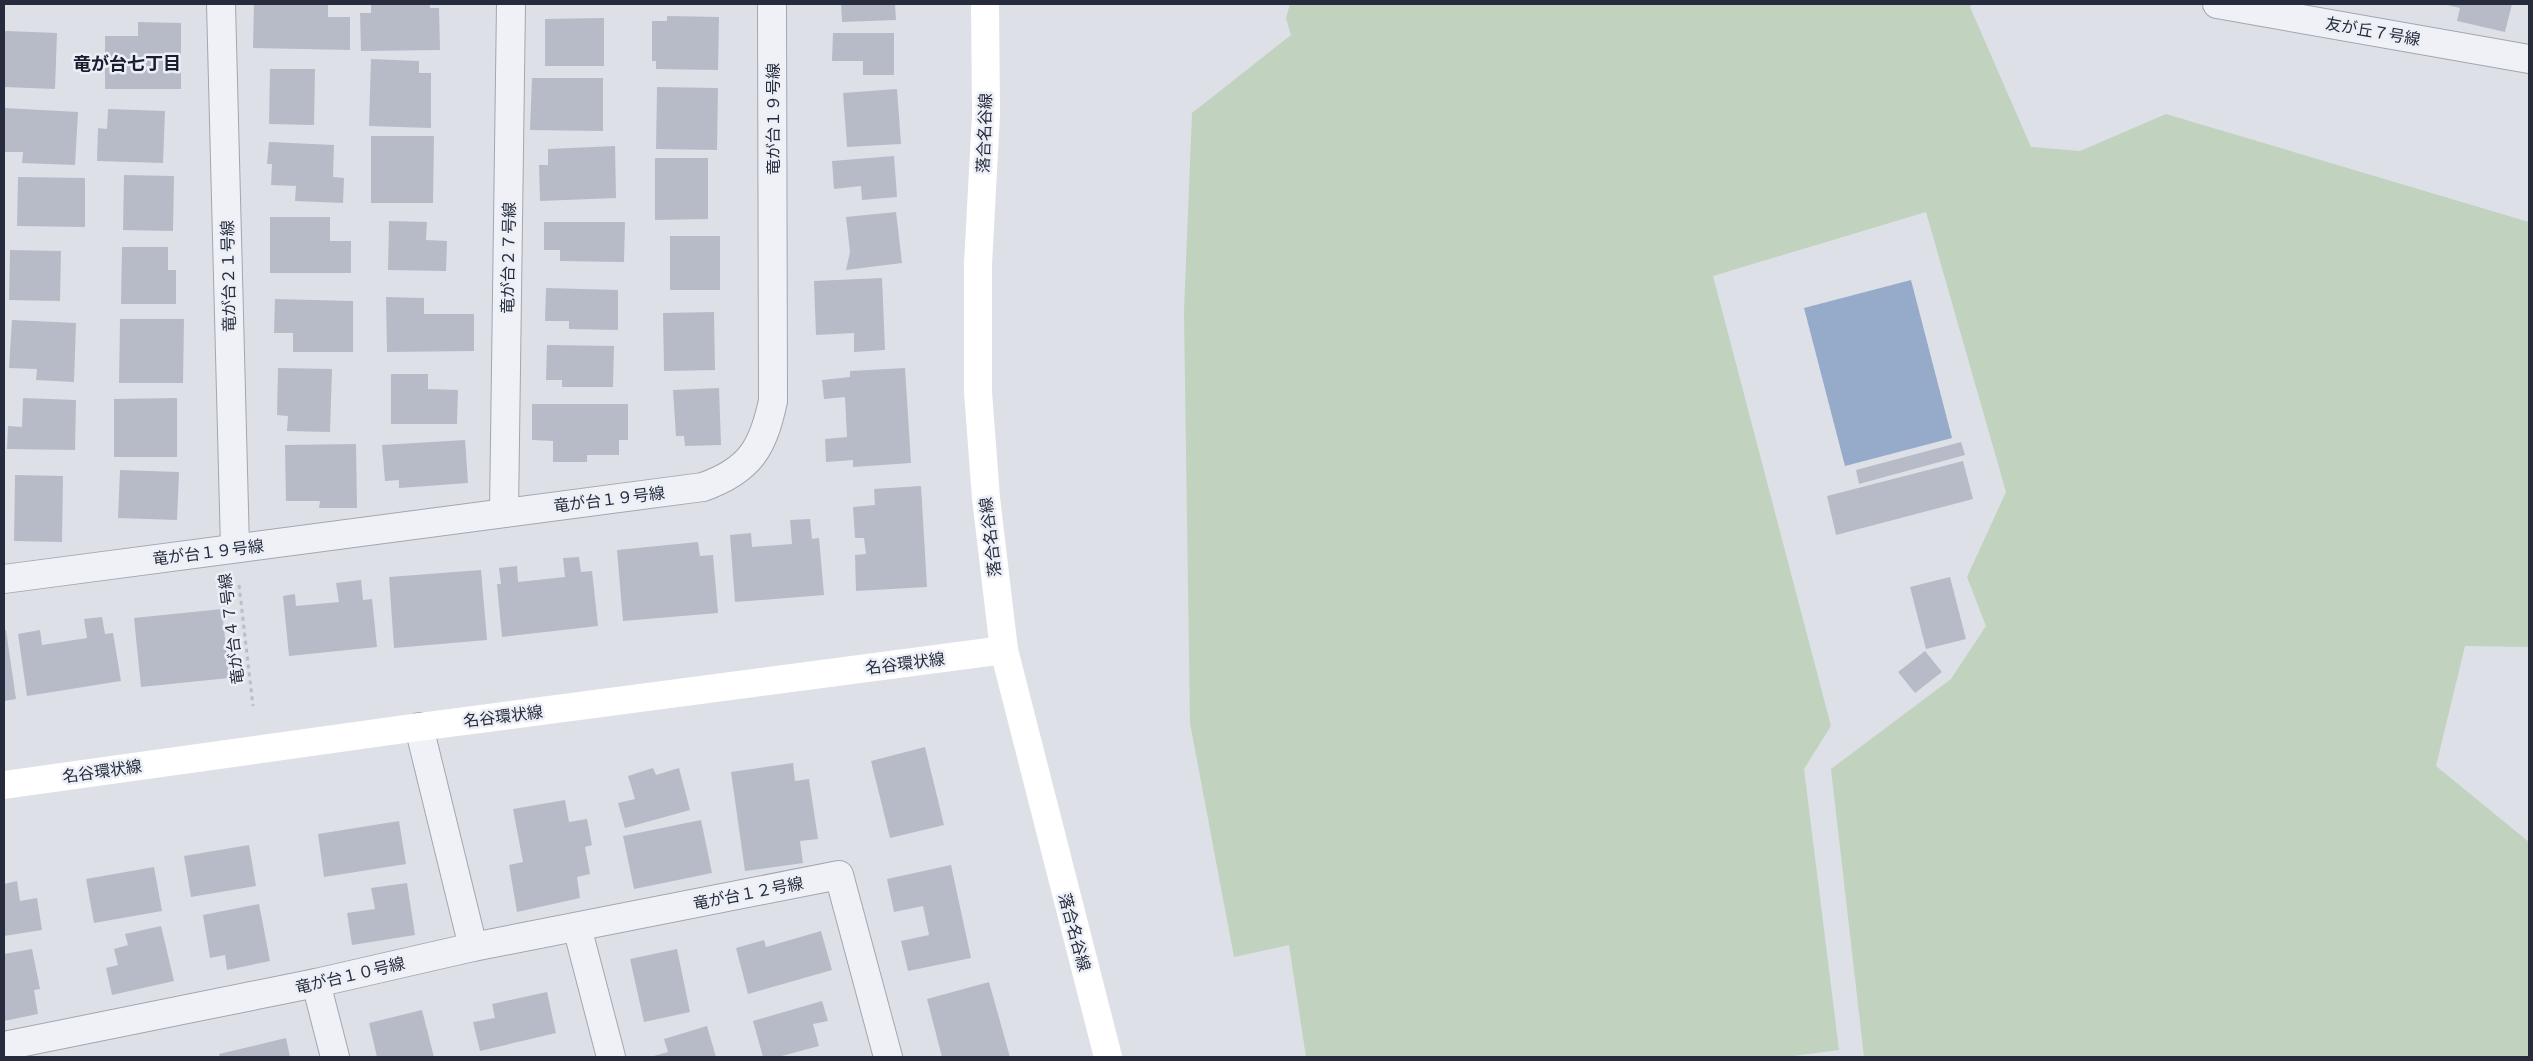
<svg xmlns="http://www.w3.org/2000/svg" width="2533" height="1061" font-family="'Fira Sans','Noto Sans JP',sans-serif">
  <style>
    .green { fill: #c1d2be }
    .water { fill: #96aac9 }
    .building { fill: #b7bbc7 }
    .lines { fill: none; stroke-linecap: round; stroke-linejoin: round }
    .street-casing { stroke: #a2a6b1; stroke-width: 30 }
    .path { stroke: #bbbec6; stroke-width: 3; stroke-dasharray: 4 4; stroke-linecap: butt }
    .street { stroke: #f0f1f6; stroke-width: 28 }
    .secondary { stroke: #fff; stroke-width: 28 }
    .labels { text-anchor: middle; stroke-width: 5; stroke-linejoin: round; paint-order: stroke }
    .street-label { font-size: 16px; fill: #262c3e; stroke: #eceff5 }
    .neighbourhood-label { font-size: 18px; font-weight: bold; fill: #181e2f; stroke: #eceff5 }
  </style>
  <rect width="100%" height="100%" fill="#dde0e7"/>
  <path class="green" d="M1290,4H1972L1970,7L2031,147L2080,151L2166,114L2529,222V647L2465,646L2436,766L2529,842V1057H1864L1831,769L1951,679L1986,626L1967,577L2006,492L1926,212L1713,276L1831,726L1804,769L1839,1050L1786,1057H1306L1289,945L1234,957L1190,723L1184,312L1192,113L1291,35L1286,18Z"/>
  <path class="water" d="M1911,280L1952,438L1845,466L1804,308Z"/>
  <g class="building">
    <path d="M254,4H328V17H350V50L253,48Z"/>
    <path d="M371,4H430V8H439L440,50L361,51L360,13H371Z"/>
    <path d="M841,4H895L896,20L842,22Z"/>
    <path d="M2443,4H2512L2505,32L2457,21L2460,8Z"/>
    <path d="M667,16L719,17L718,70L656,69V61H652V21H667Z"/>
    <path d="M604,18V66H545V19Z"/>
    <path d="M138,22L181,23V89H105V36H138Z"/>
    <path d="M6,31L57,33L55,89L4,87V32Z"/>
    <path d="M833,33H894V75H863V61H832Z"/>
    <path d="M371,59L419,61V73H431V128L369,126Z"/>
    <path d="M270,69H315L314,125L269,124Z"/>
    <path d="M532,78H603V131L530,130Z"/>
    <path d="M657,87L718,88L717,150L656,149Z"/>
    <path d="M897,89L901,144L847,147L843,93Z"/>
    <path d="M5,108L78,112L75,165L22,163L23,152H4Z"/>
    <path d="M108,109L165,111L163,163L97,161L98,128L107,129Z"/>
    <path d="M371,136H434L433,203H371Z"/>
    <path d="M269,142L334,145L333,177L344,178L343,203L295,201L296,186L271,185L272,164H267Z"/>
    <path d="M615,146L616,198L540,201L539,165H548V149Z"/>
    <path d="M894,156L897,197L862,200L861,186L834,189L832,161Z"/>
    <path d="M655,158H708V219L655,220Z"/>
    <path d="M124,175L174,176L173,231L123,230Z"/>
    <path d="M18,177L85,178V227L17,226Z"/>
    <path d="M896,212L902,263L846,270L850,252L846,217Z"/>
    <path d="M270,217H330V241H351V273H270Z"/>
    <path d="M389,221L427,222L426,240L447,241L446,271L388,270Z"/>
    <path d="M544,222H625L624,262L560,261V250H544Z"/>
    <rect x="670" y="236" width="50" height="54"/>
    <path d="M122,247H168V270H176V304H121Z"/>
    <path d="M10,250L61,251L60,301L9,300Z"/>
    <path d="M882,278L885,350L854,352V333L816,335L814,281Z"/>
    <path d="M546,288L618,290V330L569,329V321H545Z"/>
    <path d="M386,297L424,298V314H474V351L387,352Z"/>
    <path d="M275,299L353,301V352H293V333H274Z"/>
    <path d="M714,312L715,370L664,371L663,313Z"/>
    <path d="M120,319H184L183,383H119Z"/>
    <path d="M12,320L76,323L74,382L36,380L37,369L9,368Z"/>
    <path d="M547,345L614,346L613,387H562V380H546Z"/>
    <path d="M278,368L332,369L330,432L287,431L288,416L277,415Z"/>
    <path d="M905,368L911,463L853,467V460L826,462L825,439L847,437L845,397L824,399L822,380L850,377V371Z"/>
    <path d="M391,374H428V389L458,390L457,424H391Z"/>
    <path d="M719,388L721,445L685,446L684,436H676L673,390Z"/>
    <path d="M23,398L76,400L75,450L7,449L8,426L22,427Z"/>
    <path d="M177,398V457H114V399Z"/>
    <path d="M532,404H628V440H619V455H587V462H553V441L532,440Z"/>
    <path d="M465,440L468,483L399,488V480L385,481L382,445Z"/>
    <path d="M1961,442L1965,455L1859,484L1856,470Z"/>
    <path d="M356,444L357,508H319L320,501H286L285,445Z"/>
    <path d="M1963,461L1973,499L1836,535L1827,496Z"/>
    <path d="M120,470L179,472L177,520L118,518Z"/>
    <path d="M15,475L63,476L62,542L14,541Z"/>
    <path d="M921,486L927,587L856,591L855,555L866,554L864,538H855L853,507L875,505L874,489Z"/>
    <path d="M810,519L812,539L819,538L824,595L735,602L730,535L751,533L752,547L792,544L790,520Z"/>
    <path d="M698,542L700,556L713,555L718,613L623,621L617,550Z"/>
    <path d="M579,557L581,572L592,571L598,626L502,637L497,584H501L499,568L517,566L518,582L565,577L563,558Z"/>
    <path d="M481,570L487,640L394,648L389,577Z"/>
    <path d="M1950,577L1966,639L1926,649L1910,587Z"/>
    <path d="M361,580L363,600L372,599L377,647L289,656L283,596L295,594L296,606L339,602L336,583Z"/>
    <path d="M222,609L229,678L141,687L134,618Z"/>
    <path d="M102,617L105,634L113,633L121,681L27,696L18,634L40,630L42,645L87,638L84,619Z"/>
    <path d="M4,630H6L16,699L4,701Z"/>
    <path d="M1925,651L1942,672L1915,693L1898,672Z"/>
    <path d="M925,747L944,825L890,838L871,761Z"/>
    <path d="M793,763L795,781L809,779L818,839L800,841L803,863L745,871L731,772Z"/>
    <path d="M653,768L656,775L679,768L690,810L625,828L618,803L635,799L628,776Z"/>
    <path d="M565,800L569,822L587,819L592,845L585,847L590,874L577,877L580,898L517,912L509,865L523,862L513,809Z"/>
    <path d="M701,820L712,873L634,889L623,836Z"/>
    <path d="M399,821L406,864L324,877L318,834Z"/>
    <path d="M249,845L256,886L191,897L184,856Z"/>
    <path d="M951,865L971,958L908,971L901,941L929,935L923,906L894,912L887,879Z"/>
    <path d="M154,867L162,911L94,923L86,879Z"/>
    <path d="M17,881L20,901L37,898L42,930L4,936V884Z"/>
    <path d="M407,883L415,935L352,945L347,913L375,909L371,888Z"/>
    <path d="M259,904L270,961L227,970L225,955L210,958L203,915Z"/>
    <path d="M161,926L174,981L112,995L106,968L118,965L114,949L128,945L125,934Z"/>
    <path d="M821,931L832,970L748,994L736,948L764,940L766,947Z"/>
    <path d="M32,949L40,989L34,990L38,1014L4,1021V954Z"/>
    <path d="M677,949L690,1012L644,1022L630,959Z"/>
    <path d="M989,982L1010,1057H942L927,999Z"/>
    <path d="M547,992L556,1033L480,1051L473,1022L495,1018L492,1004Z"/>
    <path d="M822,1001L828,1021L813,1024L819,1046L778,1057H763L753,1021Z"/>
    <path d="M422,1010L434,1057H377L369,1023Z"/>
    <path d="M707,1026L716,1057H650L668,1052L664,1039Z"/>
    <path d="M286,1038L290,1057H220L219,1054Z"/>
  </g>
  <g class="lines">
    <defs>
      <g id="street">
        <path d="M221,4L235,548"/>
        <path d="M2217,4L2529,59"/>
        <path d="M504,513L511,4"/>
        <path d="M4,579L703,487C751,470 763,447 773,401L772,4"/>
        <path d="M577,927L611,1057"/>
        <path d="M473,947L839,875L888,1057"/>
        <path d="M316,983L335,1057"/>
        <path d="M4,1046L316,983L473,947L419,727"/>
      </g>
    </defs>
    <use href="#street" class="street-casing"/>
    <path class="path" d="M239,585L253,706"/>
    <use href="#street" class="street"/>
    <g class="secondary">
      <path d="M985,4L986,115L978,264V392L986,498L1004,650L1108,1057"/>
      <path d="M4,785L419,727L1004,650"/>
    </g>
  </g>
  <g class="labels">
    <g class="street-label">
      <text transform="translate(2373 31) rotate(10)" y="6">友が丘７号線</text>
      <text transform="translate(773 119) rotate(-90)" y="6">竜が台１９号線</text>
      <text transform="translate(984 133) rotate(-88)" y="6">落合名谷線</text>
      <text transform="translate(508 258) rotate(-89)" y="6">竜が台２７号線</text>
      <text transform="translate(228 276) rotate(-91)" y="6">竜が台２１号線</text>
      <text transform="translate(609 499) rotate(-7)" y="6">竜が台１９号線</text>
      <text transform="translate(990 537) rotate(-97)" y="6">落合名谷線</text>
      <text transform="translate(208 552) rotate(-7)" y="6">竜が台１９号線</text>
      <text transform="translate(231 629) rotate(-97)" y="6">竜が台４７号線</text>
      <text transform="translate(905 663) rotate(-7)" y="6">名谷環状線</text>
      <text transform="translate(503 716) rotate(-7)" y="6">名谷環状線</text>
      <text transform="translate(102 771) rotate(-8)" y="6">名谷環状線</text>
      <text transform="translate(748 893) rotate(-11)" y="6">竜が台１２号線</text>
      <text transform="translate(1075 932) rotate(75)" y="6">落合名谷線</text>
      <text transform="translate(350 975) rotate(-13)" y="6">竜が台１０号線</text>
    </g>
    <g class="neighbourhood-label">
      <text x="127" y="70">竜が台七丁目</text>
    </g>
  </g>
  <rect width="2533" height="1061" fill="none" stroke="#262c3e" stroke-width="10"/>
</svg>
